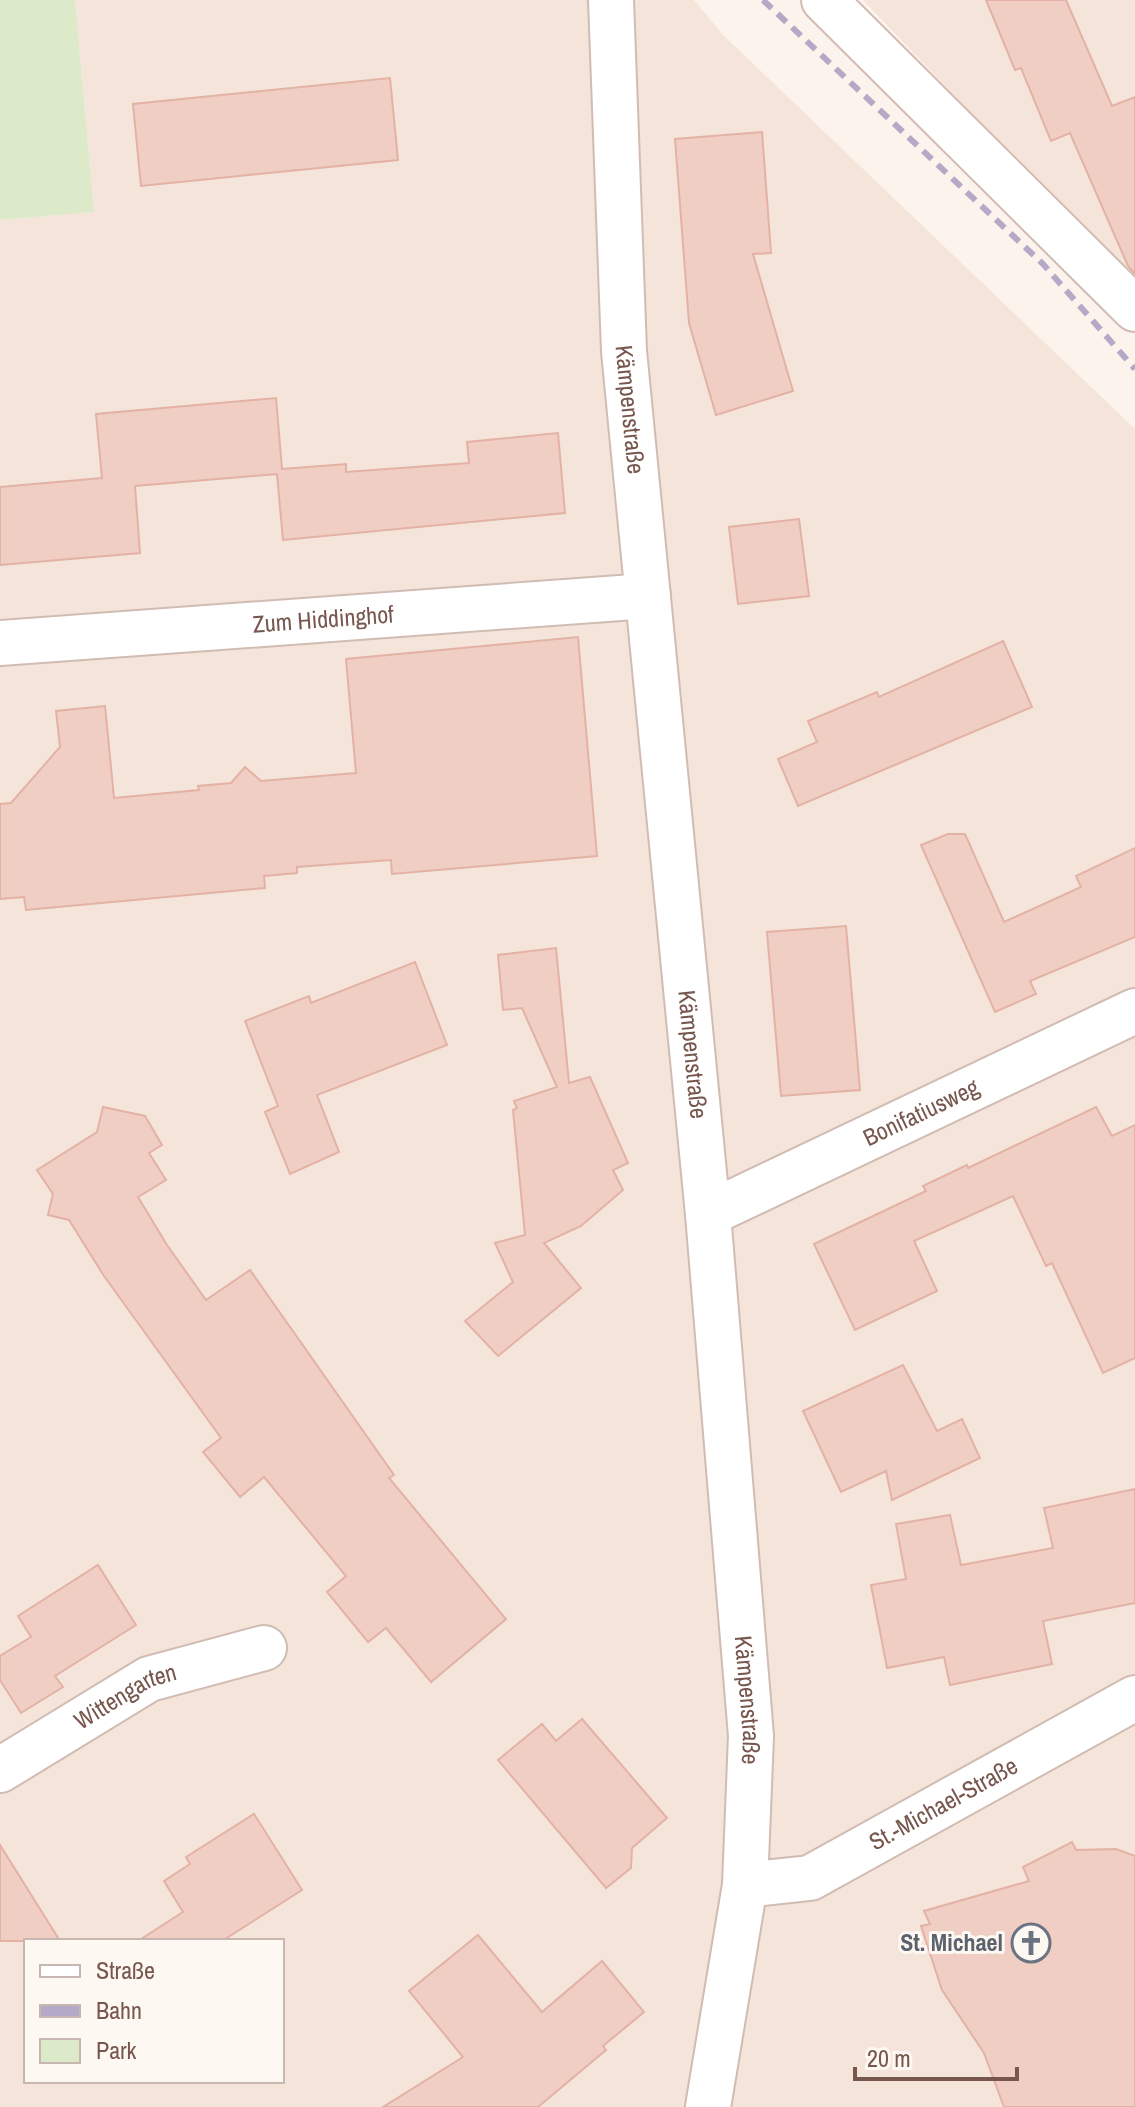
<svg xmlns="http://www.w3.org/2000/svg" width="1135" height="2107" font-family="'Archivo Narrow',sans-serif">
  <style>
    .residential { fill: #f4e4da; fill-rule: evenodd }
    .green { fill: #dceaca }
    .building { fill: #f1cec4; stroke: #e3b2a5; stroke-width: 2 }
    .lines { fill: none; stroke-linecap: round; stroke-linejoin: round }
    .minor-casing { stroke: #d1bcb3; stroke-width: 48 }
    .minor { stroke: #fff; stroke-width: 44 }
    .rail { stroke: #b4a9c7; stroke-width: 6; stroke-dasharray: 12 8; stroke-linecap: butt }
    .labels { text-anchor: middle; stroke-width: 6; stroke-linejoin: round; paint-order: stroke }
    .street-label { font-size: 24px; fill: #77564e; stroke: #fef8f2 }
    .worship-label { font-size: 24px; font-weight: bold; fill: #5b616d; stroke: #fef8f2; text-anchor: end }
  </style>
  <rect width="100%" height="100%" fill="#fcf3ec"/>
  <g class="residential">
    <path d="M75,0H694L723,35L1135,429V2107H0V220L94,212ZM26,1941H282V2081H26Z"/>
    <path d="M863,0H1135V287L1121,270Z"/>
  </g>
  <path class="green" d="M0,0H75L94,212L0,220Z"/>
  <g class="building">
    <path d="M986,0H1066L1112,106L1135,97V274L1128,266L1070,133L1051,141L1021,68L1015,70Z"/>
    <path d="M390,78L398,160L141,186L133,104Z"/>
    <path d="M762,132L771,253L753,254L793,391L716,415L689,323L675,139Z"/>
    <path d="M276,398L282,469L346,464V472L469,463L467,442L558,433L565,513L283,540L277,474L135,486L140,553L0,565V487L102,478L96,414Z"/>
    <path d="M799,519L809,596L738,604L729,527Z"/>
    <path d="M578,637L597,856L392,874L391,860L297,867V873L264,876L265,888L26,910L24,897L0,899V804L11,803L60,747L56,711L105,706L114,798L199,790L198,786L231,783L245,767L261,781L356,773L346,659Z"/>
    <path d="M1003,641L1032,707L798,806L778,759L817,742L808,721L877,692L879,697Z"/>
    <path d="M948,834H965L1004,922L1081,887L1076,876L1135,848V937L1030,981L1036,994L995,1012L921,845Z"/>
    <path d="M846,926L860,1090L781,1096L767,932Z"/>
    <path d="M556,948L569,1083L590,1077L628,1163L613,1170L623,1190L581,1226L544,1243L581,1288L498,1356L465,1321L513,1282L495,1243L525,1235L513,1110L517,1108L514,1101L557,1087L522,1008L503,1010L498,955Z"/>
    <path d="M415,962L447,1045L317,1095L339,1152L290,1174L265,1112L278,1106L245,1021L309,996L311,1003Z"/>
    <path d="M103,1107L145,1116L162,1145L149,1153L166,1180L138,1197L167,1245L206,1300L250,1270L394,1475L389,1478L506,1619L431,1682L386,1628L368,1642L327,1592L346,1576L264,1477L240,1497L203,1452L221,1438L104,1276L69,1220L48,1215L53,1194L37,1170L97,1132Z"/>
    <path d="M1096,1107L1112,1136L1135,1125V1358L1103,1373L1052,1263L1046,1266L1013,1196L914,1241L937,1291L855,1330L814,1244L926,1191L923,1186L967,1165L968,1168Z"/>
    <path d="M903,1365L937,1431L962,1419L980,1458L892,1500L886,1471L841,1492L803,1411Z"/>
    <path d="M1135,1489V1603L1043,1621L1052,1664L950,1685L944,1657L887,1668L871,1585L906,1579L896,1524L950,1515L961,1565L1053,1548L1044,1508Z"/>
    <path d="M98,1565L136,1625L55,1676L63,1687L21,1713L0,1680V1656L31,1637L18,1616Z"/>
    <path d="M582,1719L667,1818L632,1848L631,1868L606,1888L498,1760L542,1724L556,1741Z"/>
    <path d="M254,1814L302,1890L222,1941H138L183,1912L164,1881L190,1864L186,1857Z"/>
    <path d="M1072,1842L1076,1850L1116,1849L1135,1856V2107H1004L984,2053L942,1990L921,1926L930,1924L924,1911L1029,1881L1023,1867Z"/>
    <path d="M0,1845L60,1941H0Z"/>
    <path d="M478,1935L542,2012L602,1961L644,2012L603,2046L606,2050L538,2107H383L463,2057L409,1991Z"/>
  </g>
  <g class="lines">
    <defs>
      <g id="minor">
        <path id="s1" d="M611,0L624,351L708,1214L751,1736L745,1885L708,2107"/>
        <path d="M824,0L1135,309"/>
        <path id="s2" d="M0,643L648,596"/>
        <path id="s3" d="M708,1214L1135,1011"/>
        <path id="s4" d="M0,1770L149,1679L264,1648"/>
        <path id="s5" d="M745,1885L810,1878L1135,1698"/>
      </g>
    </defs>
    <use href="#minor" class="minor-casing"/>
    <use href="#minor" class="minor"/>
    <path class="rail" d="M763,0L1043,264L1135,369"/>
  </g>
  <defs>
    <symbol id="church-ring" viewBox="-11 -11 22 22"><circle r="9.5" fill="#fef8f2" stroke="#6b7280" stroke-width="1.5"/><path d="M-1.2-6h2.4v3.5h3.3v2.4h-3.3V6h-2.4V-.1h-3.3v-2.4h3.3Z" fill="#6b7280"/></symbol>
  </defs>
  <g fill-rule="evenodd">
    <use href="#church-ring" x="1009" y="1921" width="44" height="44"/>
  </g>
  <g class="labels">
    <g class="street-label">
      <text dy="8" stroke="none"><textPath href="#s1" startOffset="410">Kämpenstraße</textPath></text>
      <text dy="8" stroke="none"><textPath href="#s2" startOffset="324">Zum Hiddinghof</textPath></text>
      <text dy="8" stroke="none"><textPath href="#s1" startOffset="1058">Kämpenstraße</textPath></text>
      <text dy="8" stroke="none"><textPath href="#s3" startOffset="236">Bonifatiusweg</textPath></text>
      <text dy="8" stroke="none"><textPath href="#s4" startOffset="146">Wittengarten</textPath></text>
      <text dy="8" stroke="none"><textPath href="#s1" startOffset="1706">Kämpenstraße</textPath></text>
      <text dy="8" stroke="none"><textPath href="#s5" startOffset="218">St.-Michael-Straße</textPath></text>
    </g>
    <g class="worship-label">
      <text x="1003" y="1951">St. Michael</text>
    </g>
  </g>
  <rect x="24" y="1939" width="260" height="144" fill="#fef8f2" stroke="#c8b7b0" stroke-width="2"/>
  <rect x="40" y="1965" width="40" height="12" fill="#ffffff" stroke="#c8b7b0" stroke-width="2"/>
  <text x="96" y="1979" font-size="24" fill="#77564e">Straße</text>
  <rect x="40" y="2005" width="40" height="12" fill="#b4a9c7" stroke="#c8b7b0" stroke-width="2"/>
  <text x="96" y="2019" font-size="24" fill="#77564e">Bahn</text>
  <rect x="40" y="2039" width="40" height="24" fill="#dceaca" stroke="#c8b7b0" stroke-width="2"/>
  <text x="96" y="2059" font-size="24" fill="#77564e">Park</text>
  <path d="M855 2067v12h162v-12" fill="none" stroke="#77564e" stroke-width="4"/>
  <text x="867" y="2067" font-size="24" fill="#77564e" stroke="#fef8f2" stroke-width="6" paint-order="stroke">20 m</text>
</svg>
